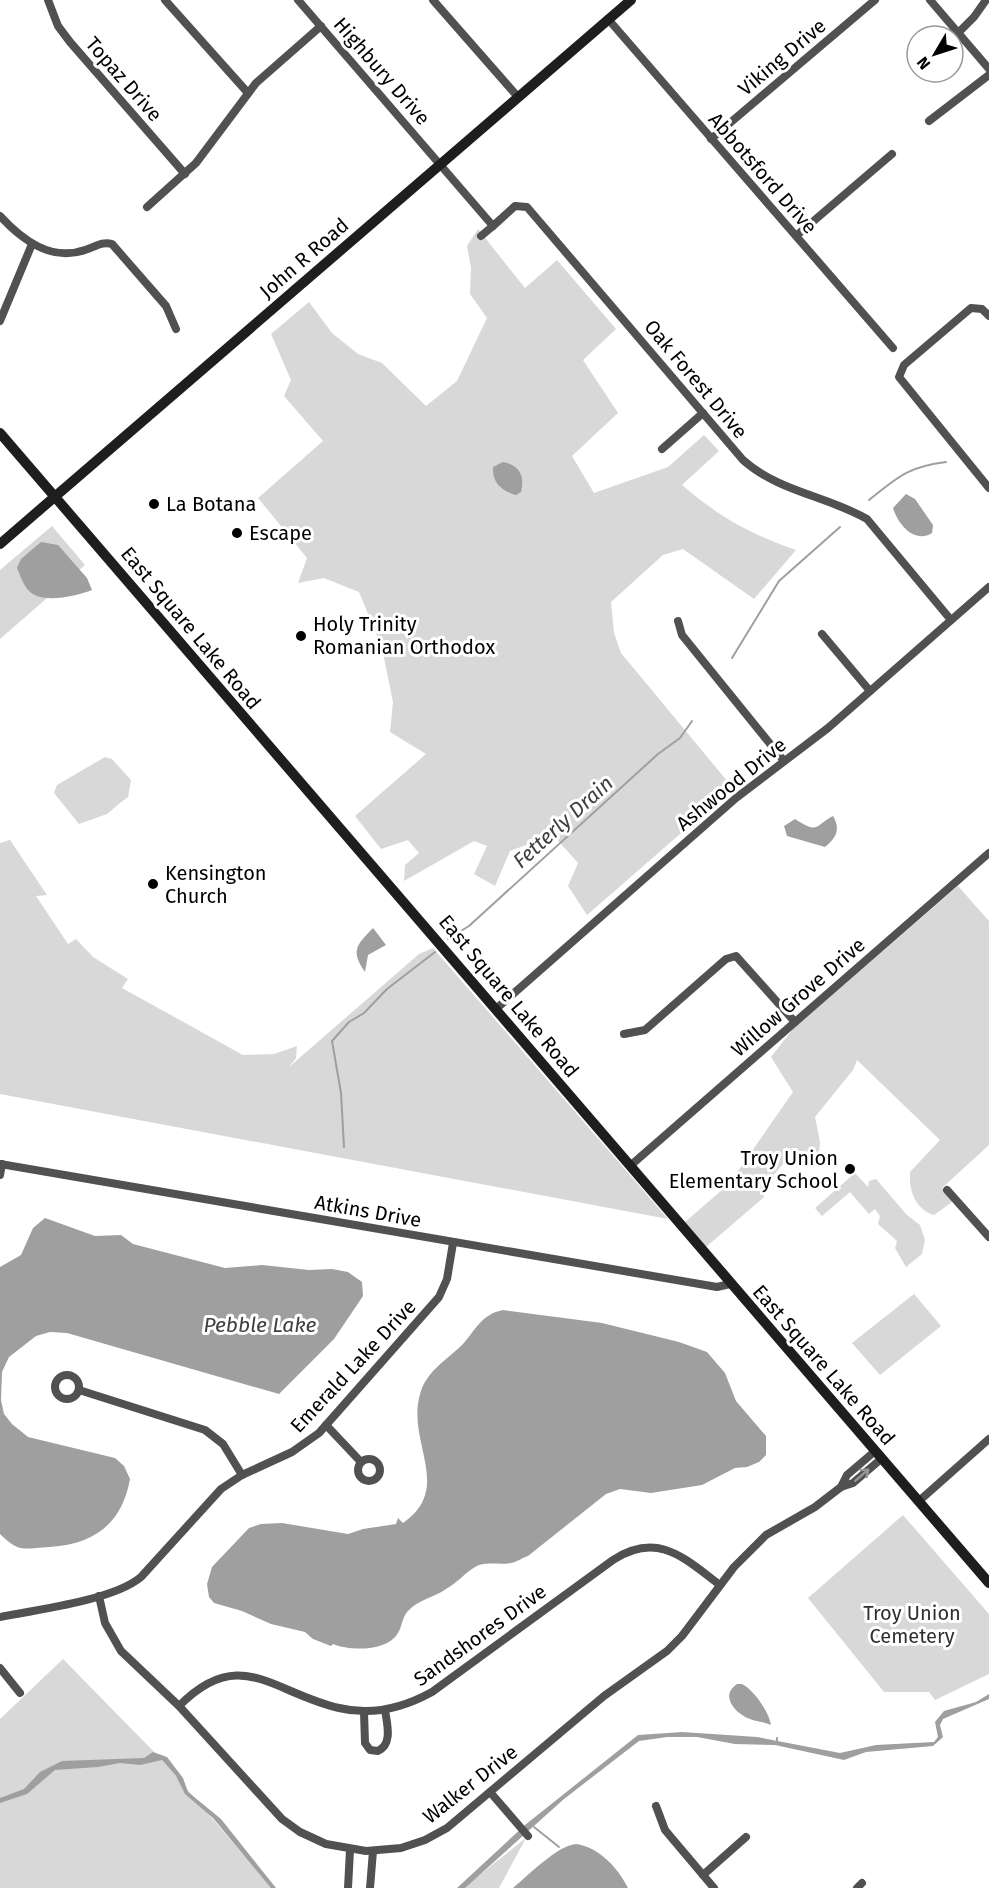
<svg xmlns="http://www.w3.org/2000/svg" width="989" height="1888" font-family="'Fira Sans',sans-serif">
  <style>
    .green { fill: #d8d8d8 }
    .water { fill: #9f9f9f }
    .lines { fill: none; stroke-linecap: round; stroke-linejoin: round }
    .stream { stroke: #9f9f9f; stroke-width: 2 }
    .street { stroke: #515151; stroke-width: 8 }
    .secondary { stroke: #1e1e1e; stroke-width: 10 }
    .oneway { stroke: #979797 }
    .poi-dot { fill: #000; stroke: #fff; stroke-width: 2 }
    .labels { text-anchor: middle; stroke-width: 6; stroke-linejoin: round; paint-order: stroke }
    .street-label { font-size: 20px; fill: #000; stroke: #fff }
    .poi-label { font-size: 20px; fill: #000; stroke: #fff; text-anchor: start }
    .park-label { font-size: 20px; fill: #2f2f2f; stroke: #fff }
    .water-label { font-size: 21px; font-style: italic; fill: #404040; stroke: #fff }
  </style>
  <rect width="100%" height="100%" fill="#fff"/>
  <g class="green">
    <path d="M478,229L525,288L557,260L616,329L583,360L618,413L572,456L594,493L668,467L704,435L719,451L682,485C721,518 748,533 796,550L754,599L683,549L663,555L611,602L614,633L621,653L733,788L587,915L568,886L578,863L553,835L510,851L495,886L474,874L487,846L474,841L404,881L405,865L419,853L408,840L381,849L355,816L426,754L390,732L393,702L382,648L359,592L324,578L298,583L307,558L258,498L323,441L284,396L291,380L271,334L309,302L332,333L358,354L382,363L426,406L457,381L487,318L470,294L471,268L467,246Z"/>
    <path d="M52,526L85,565L0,639V570Z"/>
    <path d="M105,757L112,759L131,780L128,797L120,803L107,814L79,824L54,793L57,785Z"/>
    <path d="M10,840L47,895L36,896L68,944L76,939L93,957L128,979L122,988L243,1055L274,1054L297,1046L296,1058L289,1067L419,954L433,948L668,1219L0,1094V843Z"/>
    <path d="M958,886L989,921V1145L942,1188L952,1202L934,1215C915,1209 909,1191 910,1172L940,1140L857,1060L853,1070L815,1117L820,1142L819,1156L805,1167L794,1155L783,1164L772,1177L763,1198L706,1247L685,1222L729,1184L793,1092L771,1057L793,1029Z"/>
    <path d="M855,1173L868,1187L869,1181L876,1179L907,1215L920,1225L925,1240L922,1254L906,1267L895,1248L897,1241L878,1224L880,1216L875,1209L869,1214L850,1192L822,1216L815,1208Z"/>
    <path d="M914,1294L941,1326L880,1375L852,1343Z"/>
    <path d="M903,1515L989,1614V1674L935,1700L929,1692H884L808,1598Z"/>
    <path d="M63,1659L162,1760L272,1888H0V1719Z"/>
    <path d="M526,1838L499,1888H463Z"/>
  </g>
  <g class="water">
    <path d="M503,462C520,465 525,477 521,492L516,495C502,491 492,483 493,467Z"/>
    <path d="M906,494L915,499L933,525L932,533C915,544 898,525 893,508Z"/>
    <path d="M41,542L58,545L87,578L92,590C76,596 41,605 28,590C23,584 20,575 17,568L21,559Z"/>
    <path d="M833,816C841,830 836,838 825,847L787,836L784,826L795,819C819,834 813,827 833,816Z"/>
    <path d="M373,928L386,945L368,955L365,972C350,950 357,945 373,928Z"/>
    <path d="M45,1218L95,1236L121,1235L133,1244L225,1268L262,1265L309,1270L332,1269L348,1272L362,1282L363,1296L334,1339L279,1394L67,1333L50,1332L36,1336L9,1357L2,1372L1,1400L4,1414L12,1424L28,1437L115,1458L124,1466L130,1479C122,1524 94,1544 50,1547C24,1548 20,1554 0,1534V1267L21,1255L33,1228Z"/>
    <path d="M503,1310L602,1323L679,1342L707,1352L725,1373L736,1401L766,1436V1455L759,1462L747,1467L735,1468L702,1485L651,1493L620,1489L606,1494L528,1556C522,1558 517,1562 511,1563C499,1565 484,1561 475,1567C466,1572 457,1583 446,1589C434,1598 418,1599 407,1612C402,1618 402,1627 398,1633C387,1652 350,1651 333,1644L331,1646L313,1639L305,1632L271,1624L242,1611L214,1603L209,1597L207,1584L212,1567L249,1528L261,1524L282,1523L348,1534L363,1529L396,1524L398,1518L403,1523C455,1487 404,1440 421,1391C428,1370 448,1359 463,1344C476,1329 482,1314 503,1310Z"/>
    <path d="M737,1684H742C754,1690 769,1712 771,1725C765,1722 754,1721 750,1719C736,1714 719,1696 737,1684Z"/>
    <path d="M989,1694V1699L943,1719L940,1725L943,1737L933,1746L866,1752L844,1760L775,1745L735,1744L697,1737H667L639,1741L564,1799L465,1888H457L525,1825L638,1735L682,1732L757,1737L840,1753L876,1745L934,1742L938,1737L935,1722L944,1711L976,1702Z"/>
    <path d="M153,1752L167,1757L183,1778L188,1792L221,1819L276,1888H271L213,1818L185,1794L176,1776L162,1760L140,1765L120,1763L98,1767L55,1770L27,1794L0,1803V1798L24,1789L40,1772L62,1761L144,1758Z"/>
    <path d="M576,1844C599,1847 618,1868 628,1888H513C531,1873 557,1846 576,1844Z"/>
  </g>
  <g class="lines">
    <g class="stream">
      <path d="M869,500C898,477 907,467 946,462"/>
      <path d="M732,658L779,581L840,527"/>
      <path d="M448,939L469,926L658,754L680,738L692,721"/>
      <path d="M344,1147L341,1093L332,1041L349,1022L364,1013L387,989L435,952"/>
      <path d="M777,1738V1742"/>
      <path d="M534,1827L559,1847"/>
    </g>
    <g class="street">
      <path d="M48,0L58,26L70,42L185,174"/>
      <path d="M165,0L248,93"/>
      <path d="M298,0L493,226L515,206L527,207L743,460C779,492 827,496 867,519L951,620"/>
      <path d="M433,0L518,97"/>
      <path d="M930,0L989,69"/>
      <path d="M608,19L893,348"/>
      <path d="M958,33L974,17L986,0"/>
      <path d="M929,121L989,75"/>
      <path d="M711,139L875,0"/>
      <path d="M147,207L196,163L256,83L321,26"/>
      <path d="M0,216C22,240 51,262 85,250C95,247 102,241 112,244L166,306L176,329"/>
      <path d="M481,236L493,226"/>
      <path d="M796,236L892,154"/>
      <path d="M989,316L982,309L971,308L904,365L899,377L989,488"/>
      <path d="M0,321L32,244"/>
      <path d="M662,449L703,413"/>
      <path d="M678,621L682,635L784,761"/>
      <path d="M822,634L870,691"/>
      <path d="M496,1009L736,798L828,728L989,587"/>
      <path d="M624,1034L645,1030L726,959L736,956L795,1022"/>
      <path d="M0,1164L717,1287L730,1284"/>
      <path d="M630,1166L989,853"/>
      <path d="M0,1175L2,1164"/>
      <path d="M947,1190L989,1237"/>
      <circle cx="67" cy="1387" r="12"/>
      <path d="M79,1390L205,1430L223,1444L242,1475"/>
      <path d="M326,1425L361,1462"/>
      <circle cx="369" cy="1470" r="11"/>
      <path d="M841,1487L847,1475L874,1452"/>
      <path d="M919,1501L989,1439"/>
      <path d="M99,1596L105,1623L121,1651L179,1706L282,1819L300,1832L326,1844L366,1851L401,1848L425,1840L447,1828L604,1696L667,1651L682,1636L734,1567L766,1535L815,1507L841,1487L853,1483L881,1459"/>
      <path d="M0,1617C37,1610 114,1600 141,1577L221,1489L242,1475L292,1452L319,1433L439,1297L447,1279L453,1243"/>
      <path d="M0,1668L20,1693"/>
      <path d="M179,1706C240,1644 273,1693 339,1708C372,1716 403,1708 432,1692L613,1560C658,1531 684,1558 720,1585"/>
      <path d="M364,1712L365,1743L370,1750L378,1751C393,1744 387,1724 385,1710"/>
      <path d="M490,1792L528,1836"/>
      <path d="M656,1806L665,1830L714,1888"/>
      <path d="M703,1875L746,1837"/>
      <path d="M348,1888L350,1850"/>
      <path d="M370,1888L373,1851"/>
      <path d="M857,1888L862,1883"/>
    </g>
    <g class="secondary">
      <path d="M0,433L989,1583"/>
      <path d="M0,544L631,0"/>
    </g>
  </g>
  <defs><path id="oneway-shaft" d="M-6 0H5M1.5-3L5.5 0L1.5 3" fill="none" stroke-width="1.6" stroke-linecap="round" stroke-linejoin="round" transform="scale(1.5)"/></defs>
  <use class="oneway" href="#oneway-shaft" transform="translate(862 1475) rotate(-41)"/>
  <g class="poi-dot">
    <circle cx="154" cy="504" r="6"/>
    <circle cx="237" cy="533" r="6"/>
    <circle cx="301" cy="636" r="6"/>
    <circle cx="153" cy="884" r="6"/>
    <circle cx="850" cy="1169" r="6"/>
  </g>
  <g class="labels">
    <g class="street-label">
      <text transform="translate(782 57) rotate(-40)" y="7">Viking Drive</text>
      <text transform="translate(382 71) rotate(49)" y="7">Highbury Drive</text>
      <text transform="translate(124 79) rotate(49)" y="7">Topaz Drive</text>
      <text transform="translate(763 173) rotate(49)" y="7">Abbotsford Drive</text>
      <text transform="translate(304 258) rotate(-41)" y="7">John R Road</text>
      <text transform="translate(696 379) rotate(50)" y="7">Oak Forest Drive</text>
      <text transform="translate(191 628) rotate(50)" y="7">East Square Lake Road</text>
      <text transform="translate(731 784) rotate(-39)" y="7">Ashwood Drive</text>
      <text transform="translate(509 996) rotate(50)" y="7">East Square Lake Road</text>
      <text transform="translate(798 997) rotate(-41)" y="7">Willow Grove Drive</text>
      <text transform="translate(368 1211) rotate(10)" y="7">Atkins Drive</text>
      <text transform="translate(824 1365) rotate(49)" y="7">East Square Lake Road</text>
      <text transform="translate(353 1366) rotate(-47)" y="7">Emerald Lake Drive</text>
      <text transform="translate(480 1635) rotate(-36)" y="7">Sandshores Drive</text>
      <text transform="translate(470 1784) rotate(-38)" y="7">Walker Drive</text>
    </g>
    <g class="poi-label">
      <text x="166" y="511">La Botana</text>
      <text x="249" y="540">Escape</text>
      <text x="313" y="631">Holy Trinity<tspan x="313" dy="23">Romanian Orthodox</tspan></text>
      <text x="165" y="880">Kensington<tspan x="165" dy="23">Church</tspan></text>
      <text x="838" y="1165" text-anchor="end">Troy Union<tspan x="838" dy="23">Elementary School</tspan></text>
    </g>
    <g class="park-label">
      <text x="912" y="1620">Troy Union<tspan x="912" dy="23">Cemetery</tspan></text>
    </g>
    <g class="water-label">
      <text transform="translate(563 822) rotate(-42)" y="7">Fetterly Drain</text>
      <text x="260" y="1332">Pebble Lake</text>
    </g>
  </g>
  <g transform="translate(935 54) rotate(231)"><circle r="28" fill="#ffffff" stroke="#999999" stroke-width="1.5"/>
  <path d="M0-4.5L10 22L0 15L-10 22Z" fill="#000000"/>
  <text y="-9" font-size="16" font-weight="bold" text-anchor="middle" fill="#000000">N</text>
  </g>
</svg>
